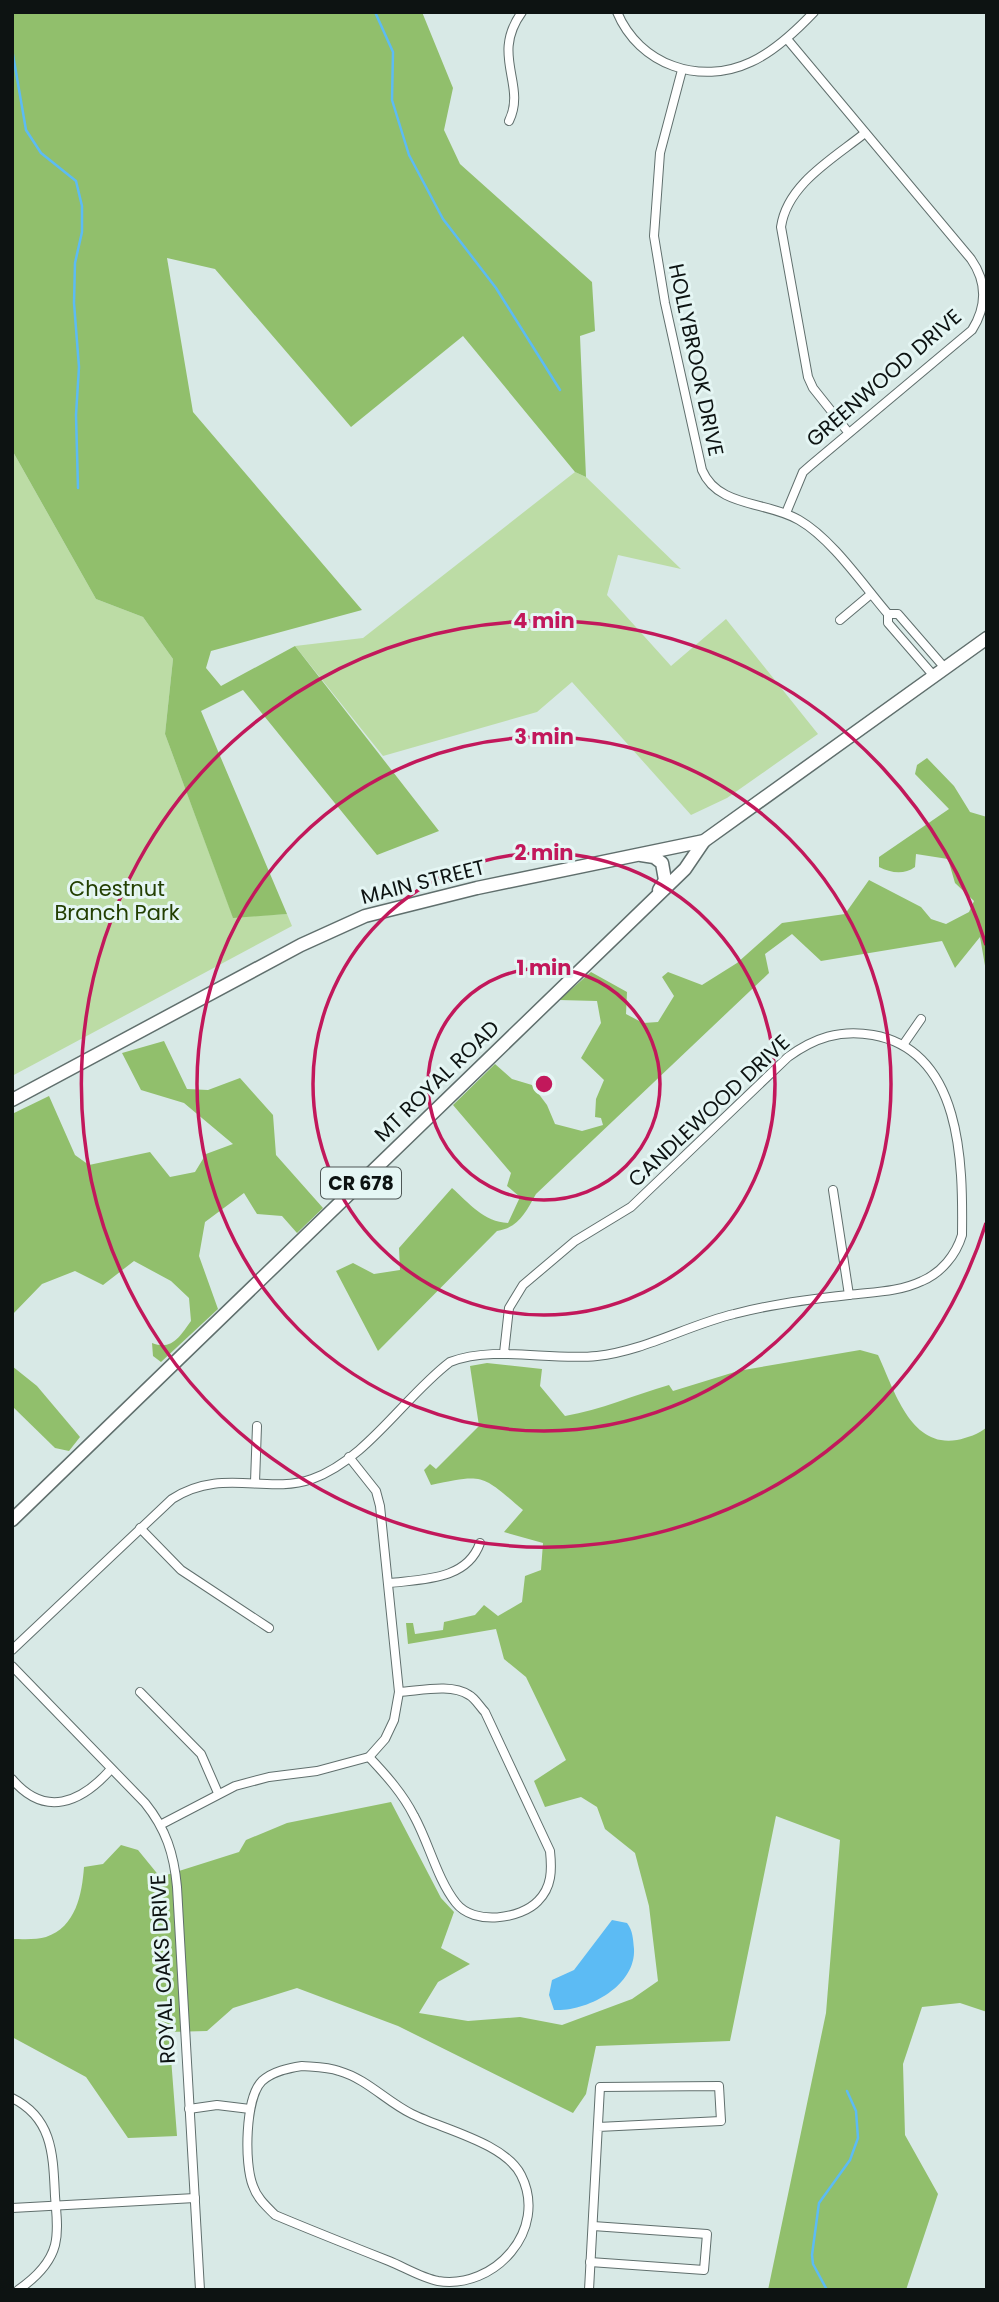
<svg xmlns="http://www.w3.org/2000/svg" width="999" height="2302" font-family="Poppins,sans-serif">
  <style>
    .green { fill: #bcdca5 }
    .forest { fill: #91bf6c }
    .water { fill: #5cbbf4 }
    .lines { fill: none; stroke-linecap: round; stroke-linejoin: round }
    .stream { stroke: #5cbbf4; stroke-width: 2.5 }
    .street-casing { stroke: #606f6d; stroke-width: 10 }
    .primary-casing { stroke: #606f6d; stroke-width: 15 }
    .street { stroke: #fff; stroke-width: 8 }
    .primary { stroke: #fff; stroke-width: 12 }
    .ring { fill: none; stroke: #c2185b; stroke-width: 3.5 }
    .labels { text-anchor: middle; stroke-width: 6; stroke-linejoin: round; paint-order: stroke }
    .shield { fill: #e5f6f4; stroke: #4e5756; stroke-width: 2 }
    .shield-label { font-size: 19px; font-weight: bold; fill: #0d1312 }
    .street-label { font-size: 21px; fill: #0d1312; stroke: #e5f6f4 }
    .park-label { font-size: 21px; fill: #233f02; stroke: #e5f6f4 }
    .centre { fill: #c2185b; stroke: #e5f6f4; stroke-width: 3.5 }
    .ring-label { font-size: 21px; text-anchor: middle; font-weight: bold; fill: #c2185b; stroke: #e5f6f4; stroke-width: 6; stroke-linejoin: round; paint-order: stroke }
  </style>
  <rect width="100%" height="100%" fill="#d8e9e6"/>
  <g class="green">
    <path d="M12,450L96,599L143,617L173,659L165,734L233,917L287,914L292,926L12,1076Z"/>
    <path d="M575,472L586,477L681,569L618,555L607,595L671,666L726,619L818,734L727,798L691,815L572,682L537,712L383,756L295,646L363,638Z"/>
  </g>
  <g class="forest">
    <path d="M12,12H422L453,88L444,130L460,164L592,282L595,331L580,336L586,477L575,472L463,336L351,427L215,269L167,258L193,412L362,610L211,651L206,668L221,686L295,646L439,831L377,855L243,690L201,711L287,914L233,918L165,734L173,659L143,617L96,599L12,450Z"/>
    <path d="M927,758L954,786L970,812L987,817V977L980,937L955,968L942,941L821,961L792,934L765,954L769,973L536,1194C526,1212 518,1228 497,1231L378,1351L336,1271L353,1263L374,1274L400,1270L399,1248L452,1188C469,1203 484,1222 508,1223L520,1197L507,1186L511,1173L453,1105L495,1064L512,1079L532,1085L547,1105L555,1124L582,1131L603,1125L601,1118L595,1117L596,1099L604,1080L581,1058L601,1023L597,1001L559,1000L591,972L627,992L626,1014L643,1023L658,1022L674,996L662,977L668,972L702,985L737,963L782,923L845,914L869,880L921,907L931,919L946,924L969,912L974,901L955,883L948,859L916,854L915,867C904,875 891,873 879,867V857L949,809L915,774L917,765Z"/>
    <path d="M164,1041L187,1089L208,1090L240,1078L273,1115L276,1155L323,1208L297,1233L282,1216L257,1214L244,1193L205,1222L199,1256L218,1309L161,1362L153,1356L152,1343C172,1351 180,1336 191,1321L189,1298L171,1281L134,1261L103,1285L75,1271L42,1284L12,1315V1114L49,1096L75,1155L89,1165L150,1152L170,1177L195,1172L206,1154L233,1144L184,1103L141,1090L122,1053Z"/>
    <path d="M860,1350L878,1355C894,1389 910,1448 957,1440C967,1438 979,1434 987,1427V2012L960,2003L922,2007L903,2064L905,2135L938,2194L906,2290H768L826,2013L840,1840L776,1816L730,2041L596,2046L586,2094L573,2113L398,2026L297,1988L233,2008L207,2031L169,2032L177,2136L128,2138L86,2077L12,2037V1939C22,1939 37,1940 46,1937C76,1927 82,1894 84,1867L103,1864L121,1845L138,1850L160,1877L239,1852L246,1840L287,1823L391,1802L441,1898L454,1912L441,1948L470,1964L438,1982L419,2013L468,2021L520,2017L562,2025L632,1999L658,1981L649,1906L635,1853L605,1829L597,1807L581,1797L545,1807L534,1781L566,1760L526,1677L504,1659L496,1629L408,1644L406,1623H413L415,1634L443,1630L444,1622L475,1615L484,1605L498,1616L522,1602L525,1576L541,1570L543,1543L504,1532L523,1510C481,1474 484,1474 431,1485L424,1470L430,1464L436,1469L479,1426L470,1366L487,1363L542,1369L540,1386L565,1416C601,1410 634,1395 669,1385L673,1391L738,1371Z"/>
    <path d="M12,1366L37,1386L80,1437L69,1451L55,1448L12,1406Z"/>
  </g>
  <path class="water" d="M612,1920L627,1923C633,1931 633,1939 634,1949C636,1986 587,2012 554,2010L549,1995L552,1980L574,1970Z"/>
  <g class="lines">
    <g class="stream">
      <path d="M375,12L393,52L392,100L409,155L443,219L496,288L560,390"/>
      <path d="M12,49L26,130L41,153L76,181L82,206V232L75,263L74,303L79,367L76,415L78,488"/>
      <path d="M827,2290L813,2264L812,2255L819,2203L850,2160L858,2138L856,2111L847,2091"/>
    </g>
    <defs>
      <g id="street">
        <path d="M617,12C639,65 700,86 751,62C775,51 796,31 814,12"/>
        <path d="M682,70L660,153L654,236L665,303L702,470C718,508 767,501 799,520C832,539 863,585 888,614V623L933,675"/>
        <path d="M509,121C527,84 490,56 522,12"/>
        <path d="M848,432L813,388L808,377L781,227C787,184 834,158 865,133"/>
        <path d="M786,513L803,472L811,465L972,330C987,306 987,282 971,259L787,39"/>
        <path d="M888,614H898L944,667"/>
        <path d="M840,620L871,594"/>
        <path d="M903,1045L921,1019"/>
        <path d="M833,1190L849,1295"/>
        <path d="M255,1482L257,1426"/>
        <path d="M140,1528L181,1570L269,1628"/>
        <path d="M390,1583C424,1579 467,1580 480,1543"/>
        <path d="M12,1650L172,1499C222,1467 266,1495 312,1479C366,1460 405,1396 450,1362C495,1345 548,1361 597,1356C644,1351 688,1325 734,1314C771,1304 811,1299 849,1295C873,1292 899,1292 922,1281C941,1273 956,1255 962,1235C963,1163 962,1051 873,1035C840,1029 814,1038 788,1057L631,1207L575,1241L523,1285L509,1308L504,1353"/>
        <path d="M12,1666L145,1803C166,1829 174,1854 177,1887L200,2290"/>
        <path d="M140,1692L201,1754L218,1793"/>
        <path d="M369,1757C386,1775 403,1794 414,1816C429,1843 437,1879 456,1903C474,1926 521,1919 538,1901C552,1887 552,1870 550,1851L485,1712C480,1707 475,1698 469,1695C451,1683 419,1691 399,1692"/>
        <path d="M12,1779C45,1818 81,1803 111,1769"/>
        <path d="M162,1824L235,1786L269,1777L317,1771L369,1757L385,1739L394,1720L399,1692L380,1506L376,1491L349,1457"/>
        <path d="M302,2066C314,2067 328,2067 339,2071C367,2079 387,2102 412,2114C442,2129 505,2143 521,2175C549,2230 494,2290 438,2281C422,2278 404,2267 389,2261C351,2246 313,2231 275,2215C266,2206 257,2198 253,2186C244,2164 245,2098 262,2081C273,2071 289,2068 302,2066Z"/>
        <path d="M12,2098C53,2118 53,2155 55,2196C56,2211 59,2229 55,2245C50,2264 34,2279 18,2290"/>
        <path d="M189,2109L217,2105L250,2109"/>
        <path d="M12,2208L195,2198"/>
        <path d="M590,2262L704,2270L707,2234L593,2226"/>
        <path d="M589,2290L600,2087L719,2086L721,2121L598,2127"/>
      </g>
      <g id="primary">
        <path d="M641,855L654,857L662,863L665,880L659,890"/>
        <path d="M12,1100L301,945L365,916L477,888L704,841L987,638"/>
        <path d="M12,1520L685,869L704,841"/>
      </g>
    </defs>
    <use href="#street" class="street-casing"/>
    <use href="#primary" class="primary-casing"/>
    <use href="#street" class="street"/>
    <use href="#primary" class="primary"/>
  </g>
  <g class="ring">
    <circle cx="544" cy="1084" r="116"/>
    <circle cx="544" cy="1084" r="231"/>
    <circle cx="544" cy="1084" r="347"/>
    <path d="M986 1223A463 463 0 1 1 986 945"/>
  </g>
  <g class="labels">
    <rect class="shield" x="321" y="1167.5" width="80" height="31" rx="5"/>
    <g class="shield-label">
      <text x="361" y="1190">CR 678</text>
    </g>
    <g class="street-label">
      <text transform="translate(696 360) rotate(78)" y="7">HOLLYBROOK DRIVE</text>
      <text transform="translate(884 378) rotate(-41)" y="7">GREENWOOD DRIVE</text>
      <text transform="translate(423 882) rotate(-14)" y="7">MAIN STREET</text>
      <text transform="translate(437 1081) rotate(-44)" y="7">MT ROYAL ROAD</text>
      <text transform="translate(709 1111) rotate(-43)" y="7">CANDLEWOOD DRIVE</text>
      <text transform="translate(163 1969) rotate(-93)" y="7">ROYAL OAKS DRIVE</text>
    </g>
    <g class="park-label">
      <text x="117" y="896">Chestnut<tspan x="117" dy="24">Branch Park</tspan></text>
    </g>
  </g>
  <circle cx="544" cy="1084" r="10" class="centre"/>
  <g class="ring-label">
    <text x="544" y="628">4 min</text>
    <text x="544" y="744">3 min</text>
    <text x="544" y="860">2 min</text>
    <text x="544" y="975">1 min</text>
  </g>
  <rect width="999" height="2302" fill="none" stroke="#0d1312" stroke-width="28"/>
</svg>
